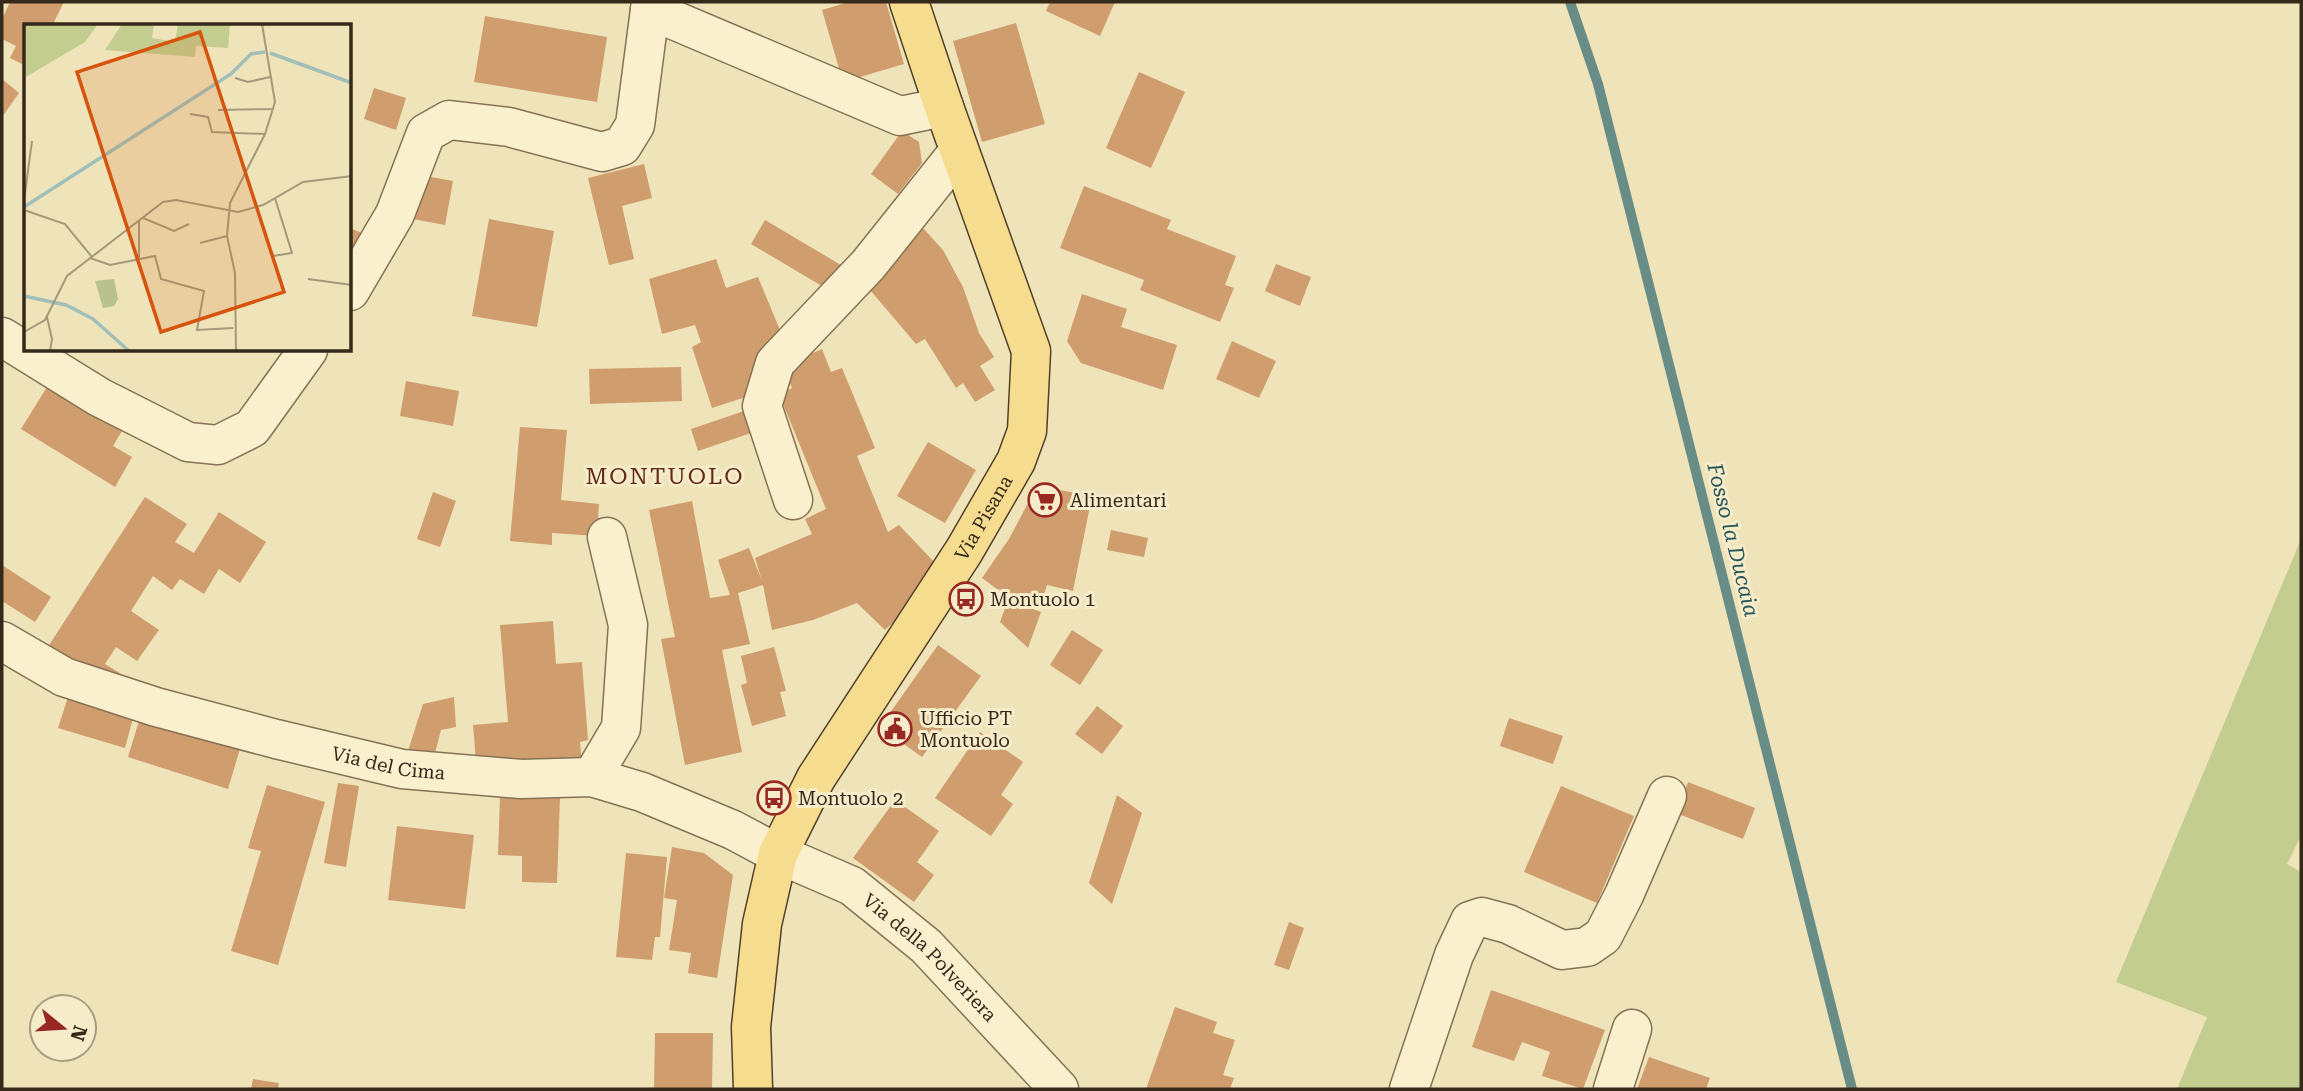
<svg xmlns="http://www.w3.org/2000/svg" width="2303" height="1091" font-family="'Roboto Serif',serif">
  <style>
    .green { fill: #c2cd8f }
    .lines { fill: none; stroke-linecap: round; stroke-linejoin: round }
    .stream { stroke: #678d86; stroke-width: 10 }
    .building { fill: #cf9d6e }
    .minor-casing { stroke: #867254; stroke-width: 41 }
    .major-casing { stroke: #534029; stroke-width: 41 }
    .minor { stroke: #faf0cd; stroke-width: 38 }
    .major { stroke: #f6dc8f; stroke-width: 38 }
    .labels { text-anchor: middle; stroke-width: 6; stroke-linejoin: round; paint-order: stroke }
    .poi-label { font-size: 19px; fill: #35291a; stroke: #f6ecca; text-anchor: start }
    .street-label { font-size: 19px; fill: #35291a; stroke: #f6ecca }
    .water-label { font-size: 21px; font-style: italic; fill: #285555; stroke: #f6ecca }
    .quarter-label { font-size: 23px; letter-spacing: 2px; fill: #632c18; stroke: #f6ecca }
    .inset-river { fill: none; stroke: #9fbfb8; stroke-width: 3.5 }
    .inset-road { fill: none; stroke: #a5997a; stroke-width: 2 }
    .view { fill: #d6540d; fill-opacity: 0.15; stroke: #d6540d; stroke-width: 3.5 }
    .inset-edge { fill: none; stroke: #35291a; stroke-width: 3.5 }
  </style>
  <rect width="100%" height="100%" fill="#efe3ba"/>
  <path class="green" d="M2301,539V836L2287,864L2301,872V1089H2177L2207,1017L2116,982Z"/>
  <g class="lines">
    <path class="stream" d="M1570,2L1598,84L1852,1089"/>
  </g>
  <g class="building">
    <path d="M10,2H64L52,26H26V66L10,58L16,46L2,39V19Z"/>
    <path d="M849,2H886L904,64L843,82L822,10Z"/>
    <path d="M1050,2H1115L1100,36L1046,11Z"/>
    <path d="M485,16L607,37L597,102L474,82Z"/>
    <path d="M1016,23L1045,124L982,142L953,41Z"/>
    <path d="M1139,72L1185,92L1151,168L1106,148Z"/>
    <path d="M2,79L19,93L2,117Z"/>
    <path d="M374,88L406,98L396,130L364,119Z"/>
    <path d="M902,131L919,142L922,163L898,194L871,174Z"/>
    <path d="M644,164L652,198L622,206L634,259L609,265L588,178Z"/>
    <path d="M420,175L453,181L445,225L413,219Z"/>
    <path d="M1084,186L1171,220L1167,229L1236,256L1225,285L1234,288L1220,322L1140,290L1144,280L1060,248Z"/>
    <path d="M489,219L554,231L537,327L472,316Z"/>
    <path d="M765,220L846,268L832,292L751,244Z"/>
    <path d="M350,228L364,234L350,266Z"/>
    <path d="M923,228L943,250L963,287L979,333L994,357L980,366L995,390L975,402L963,383L956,388L925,339L916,344L864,283Z"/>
    <path d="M716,259L726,288L758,277L785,342L761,392L712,408L692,347L701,342L695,325L662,334L649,279Z"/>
    <path d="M1276,264L1311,277L1300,306L1265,291Z"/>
    <path d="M1082,294L1127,309L1121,327L1177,345L1163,390L1081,363L1067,341Z"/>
    <path d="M1232,341L1276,361L1259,398L1216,379Z"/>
    <path d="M822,349L831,372L842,368L875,448L857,456L888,532L899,525L936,564L917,601L885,630L857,603L813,620L772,630L763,585L738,593L750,644L722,650L742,752L685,765L661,639L675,637L649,510L692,501L710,598L730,595L718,560L749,548L762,581L755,558L812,534L805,519L826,509L779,394L792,388L783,366Z"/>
    <path d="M681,367L682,401L590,404L589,369Z"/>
    <path d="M406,381L459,391L453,426L400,416Z"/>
    <path d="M50,382L125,426L113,446L132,457L115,487L21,429Z"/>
    <path d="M750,409L757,431L698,451L691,429Z"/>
    <path d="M520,427L567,430L561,500L599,504L597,536L552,533V545L510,541Z"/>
    <path d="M928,442L976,470L945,523L897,496Z"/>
    <path d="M1037,486L1092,496L1073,591L1047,585L1041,604L997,589L982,578L1009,539Z"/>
    <path d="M433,492L456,501L440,547L417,539Z"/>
    <path d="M145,497L187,524L175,542L194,553L219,512L266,542L240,583L219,569L204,594L180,579L172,590L153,576L131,611L159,630L137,661L116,647L105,664L131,680L42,656Z"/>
    <path d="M1111,530L1148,538L1144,557L1107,550Z"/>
    <path d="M2,565L51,597L35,622L2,601Z"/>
    <path d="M1008,600L1041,612L1028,648L1000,622Z"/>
    <path d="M553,621L556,664L582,662L588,740L580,742L582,764L477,773L473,725L508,722L500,625Z"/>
    <path d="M1072,630L1103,650L1080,685L1050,665Z"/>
    <path d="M938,645L981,676L922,757L880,727Z"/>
    <path d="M774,647L786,691L780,692L786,716L752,726L741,685L747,683L741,656Z"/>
    <path d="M71,688L136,707L125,748L58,728Z"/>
    <path d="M454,697L456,727L441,730L434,757L408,751L423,704Z"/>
    <path d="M1097,706L1123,726L1102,754L1075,734Z"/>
    <path d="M142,711L242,742L228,789L128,757Z"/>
    <path d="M1509,718L1563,736L1553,764L1500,746Z"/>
    <path d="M980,732L1023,762L1001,795L1013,804L991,836L935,798Z"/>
    <path d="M1688,782L1755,808L1743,839L1676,813Z"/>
    <path d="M338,783L359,786L346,867L324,863Z"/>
    <path d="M267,785L325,802L278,965L231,951L261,851L248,848Z"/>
    <path d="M1561,786L1634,816L1597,903L1524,872Z"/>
    <path d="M1117,795L1142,813L1112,904L1089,883Z"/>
    <path d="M500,796L560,797L557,883L522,882V856L498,855Z"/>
    <path d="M895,800L939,831L917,862L934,875L914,902L853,858Z"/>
    <path d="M397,826L474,835L465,909L388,900Z"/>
    <path d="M672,847L704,853L733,875L717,978L688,973L691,953L669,950L677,900L664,898Z"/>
    <path d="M626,853L667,857L660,937H655L652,960L616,957Z"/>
    <path d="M1289,922L1304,928L1289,970L1274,965Z"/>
    <path d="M1491,990L1605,1030L1583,1089L1542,1076L1550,1052L1522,1042L1514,1061L1472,1047Z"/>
    <path d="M1175,1007L1217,1022L1213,1033L1235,1040L1223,1075L1234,1078L1230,1089H1146Z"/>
    <path d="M655,1033H713L712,1089H654Z"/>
    <path d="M1649,1057L1710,1078L1706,1089H1637Z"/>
    <path d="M253,1079L279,1083L278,1089H251Z"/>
  </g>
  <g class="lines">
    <defs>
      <g id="minor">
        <path d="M650,10L900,116L944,107"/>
        <path d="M350,291L395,214L426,133L449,120L509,127L602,152L622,146L635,125L651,2"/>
        <path d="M2,337L99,397L188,442L218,445L252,428L308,350"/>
        <path d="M793,500L762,406L775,363L868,265L959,151"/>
        <path id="s1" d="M2,641L64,677L156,707L276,739L402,769L521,779L592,777L642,792L733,830L778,854L852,886L926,946L1059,1089"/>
        <path d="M592,777L621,728L628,625L607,537"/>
        <path d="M1409,1089L1454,955L1470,921L1482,917L1508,924L1562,950L1587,947L1603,936L1624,895L1667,796"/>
        <path d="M1613,1089L1632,1029"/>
      </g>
      <g id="major">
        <path id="s2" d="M753,1089L751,1027L762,924L778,854L816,778L964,551L1016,461L1027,431L1031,351L944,107L909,2"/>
      </g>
    </defs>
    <use href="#minor" class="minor-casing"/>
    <use href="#major" class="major-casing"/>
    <use href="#minor" class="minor"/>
    <use href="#major" class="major"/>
  </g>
  <defs>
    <symbol id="supermarket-ring" viewBox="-11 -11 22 22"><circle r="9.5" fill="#f6ecca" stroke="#982922" stroke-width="1.5"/><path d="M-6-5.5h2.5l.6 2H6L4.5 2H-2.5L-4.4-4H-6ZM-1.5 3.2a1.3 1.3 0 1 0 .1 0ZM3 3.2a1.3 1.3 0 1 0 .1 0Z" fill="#982922"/></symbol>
    <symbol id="bus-ring" viewBox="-11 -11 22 22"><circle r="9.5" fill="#f6ecca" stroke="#982922" stroke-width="1.5"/><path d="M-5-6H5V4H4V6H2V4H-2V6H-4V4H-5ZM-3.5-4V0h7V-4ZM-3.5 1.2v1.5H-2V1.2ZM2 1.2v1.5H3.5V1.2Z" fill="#982922"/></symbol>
    <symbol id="civic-ring" viewBox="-11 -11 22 22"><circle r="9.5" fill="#f6ecca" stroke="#982922" stroke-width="1.5"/><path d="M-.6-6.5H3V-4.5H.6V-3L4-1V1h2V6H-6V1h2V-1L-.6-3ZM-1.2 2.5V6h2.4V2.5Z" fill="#982922"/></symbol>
  </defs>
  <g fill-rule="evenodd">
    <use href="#supermarket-ring" x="1026" y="481" width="38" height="38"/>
    <use href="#bus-ring" x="947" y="580" width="38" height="38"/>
    <use href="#civic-ring" x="876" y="710" width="38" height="38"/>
    <use href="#bus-ring" x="755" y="779" width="38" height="38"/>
  </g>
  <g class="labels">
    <g class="poi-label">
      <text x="1070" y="507">Alimentari</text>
      <text x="990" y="606">Montuolo 1</text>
      <text x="920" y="725">Ufficio PT<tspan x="920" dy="22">Montuolo</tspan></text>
      <text x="798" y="805">Montuolo 2</text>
    </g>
    <g class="street-label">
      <text dy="7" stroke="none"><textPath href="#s2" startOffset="632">Via Pisana</textPath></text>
      <text dy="7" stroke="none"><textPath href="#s1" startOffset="408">Via del Cima</textPath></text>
      <text dy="7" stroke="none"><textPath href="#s1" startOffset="1001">Via della Polveriera</textPath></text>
    </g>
    <g class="water-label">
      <text transform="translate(1733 540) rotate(76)" y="7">Fosso la Ducaia</text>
    </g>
    <g class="quarter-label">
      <text x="665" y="484">MONTUOLO</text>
    </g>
  </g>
  <g transform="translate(24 24)">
    <rect width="327" height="327" fill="#efe3ba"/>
    <path d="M0,0H74L61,18L0,54ZM98,0H130L128,14L151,18L154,0H206L204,24L172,22L171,33L81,26Z" fill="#c2cd8f"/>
    <path d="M90,255L94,275L90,282L79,284L71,257Z" fill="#b8c18f"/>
    <path class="inset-river" d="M246,29L328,59M0,183L207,50L227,30L241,28M0,272L42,281L69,295L105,327"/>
    <path class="inset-road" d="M211,54L224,58L246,53M194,86L250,85M166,90L184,93L188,108L241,110M0,177L8,117M0,186L41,200L68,233M119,194L150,207L165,200M176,219L203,212M249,232L268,229L251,174M66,234L86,241L131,232L137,255L180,267L173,306L209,304M115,234V197M284,255L328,261M23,293L28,315L26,327M0,308L21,296L43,252L139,178L152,176L214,188L239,181L279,158L328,152M212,327L211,249L203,212L206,179L241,110L251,78L238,0"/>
    <path class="view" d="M176,8L260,268L137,308L53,48Z"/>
    <rect width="327" height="327" class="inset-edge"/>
  </g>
  <rect width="2303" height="1091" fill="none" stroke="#35291a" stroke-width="7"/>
  <g transform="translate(63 1028) rotate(108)"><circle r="33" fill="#f6ecca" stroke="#a99e84" stroke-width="2"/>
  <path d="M0-5L12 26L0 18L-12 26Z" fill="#982922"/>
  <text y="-10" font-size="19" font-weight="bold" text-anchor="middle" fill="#35291a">N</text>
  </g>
</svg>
